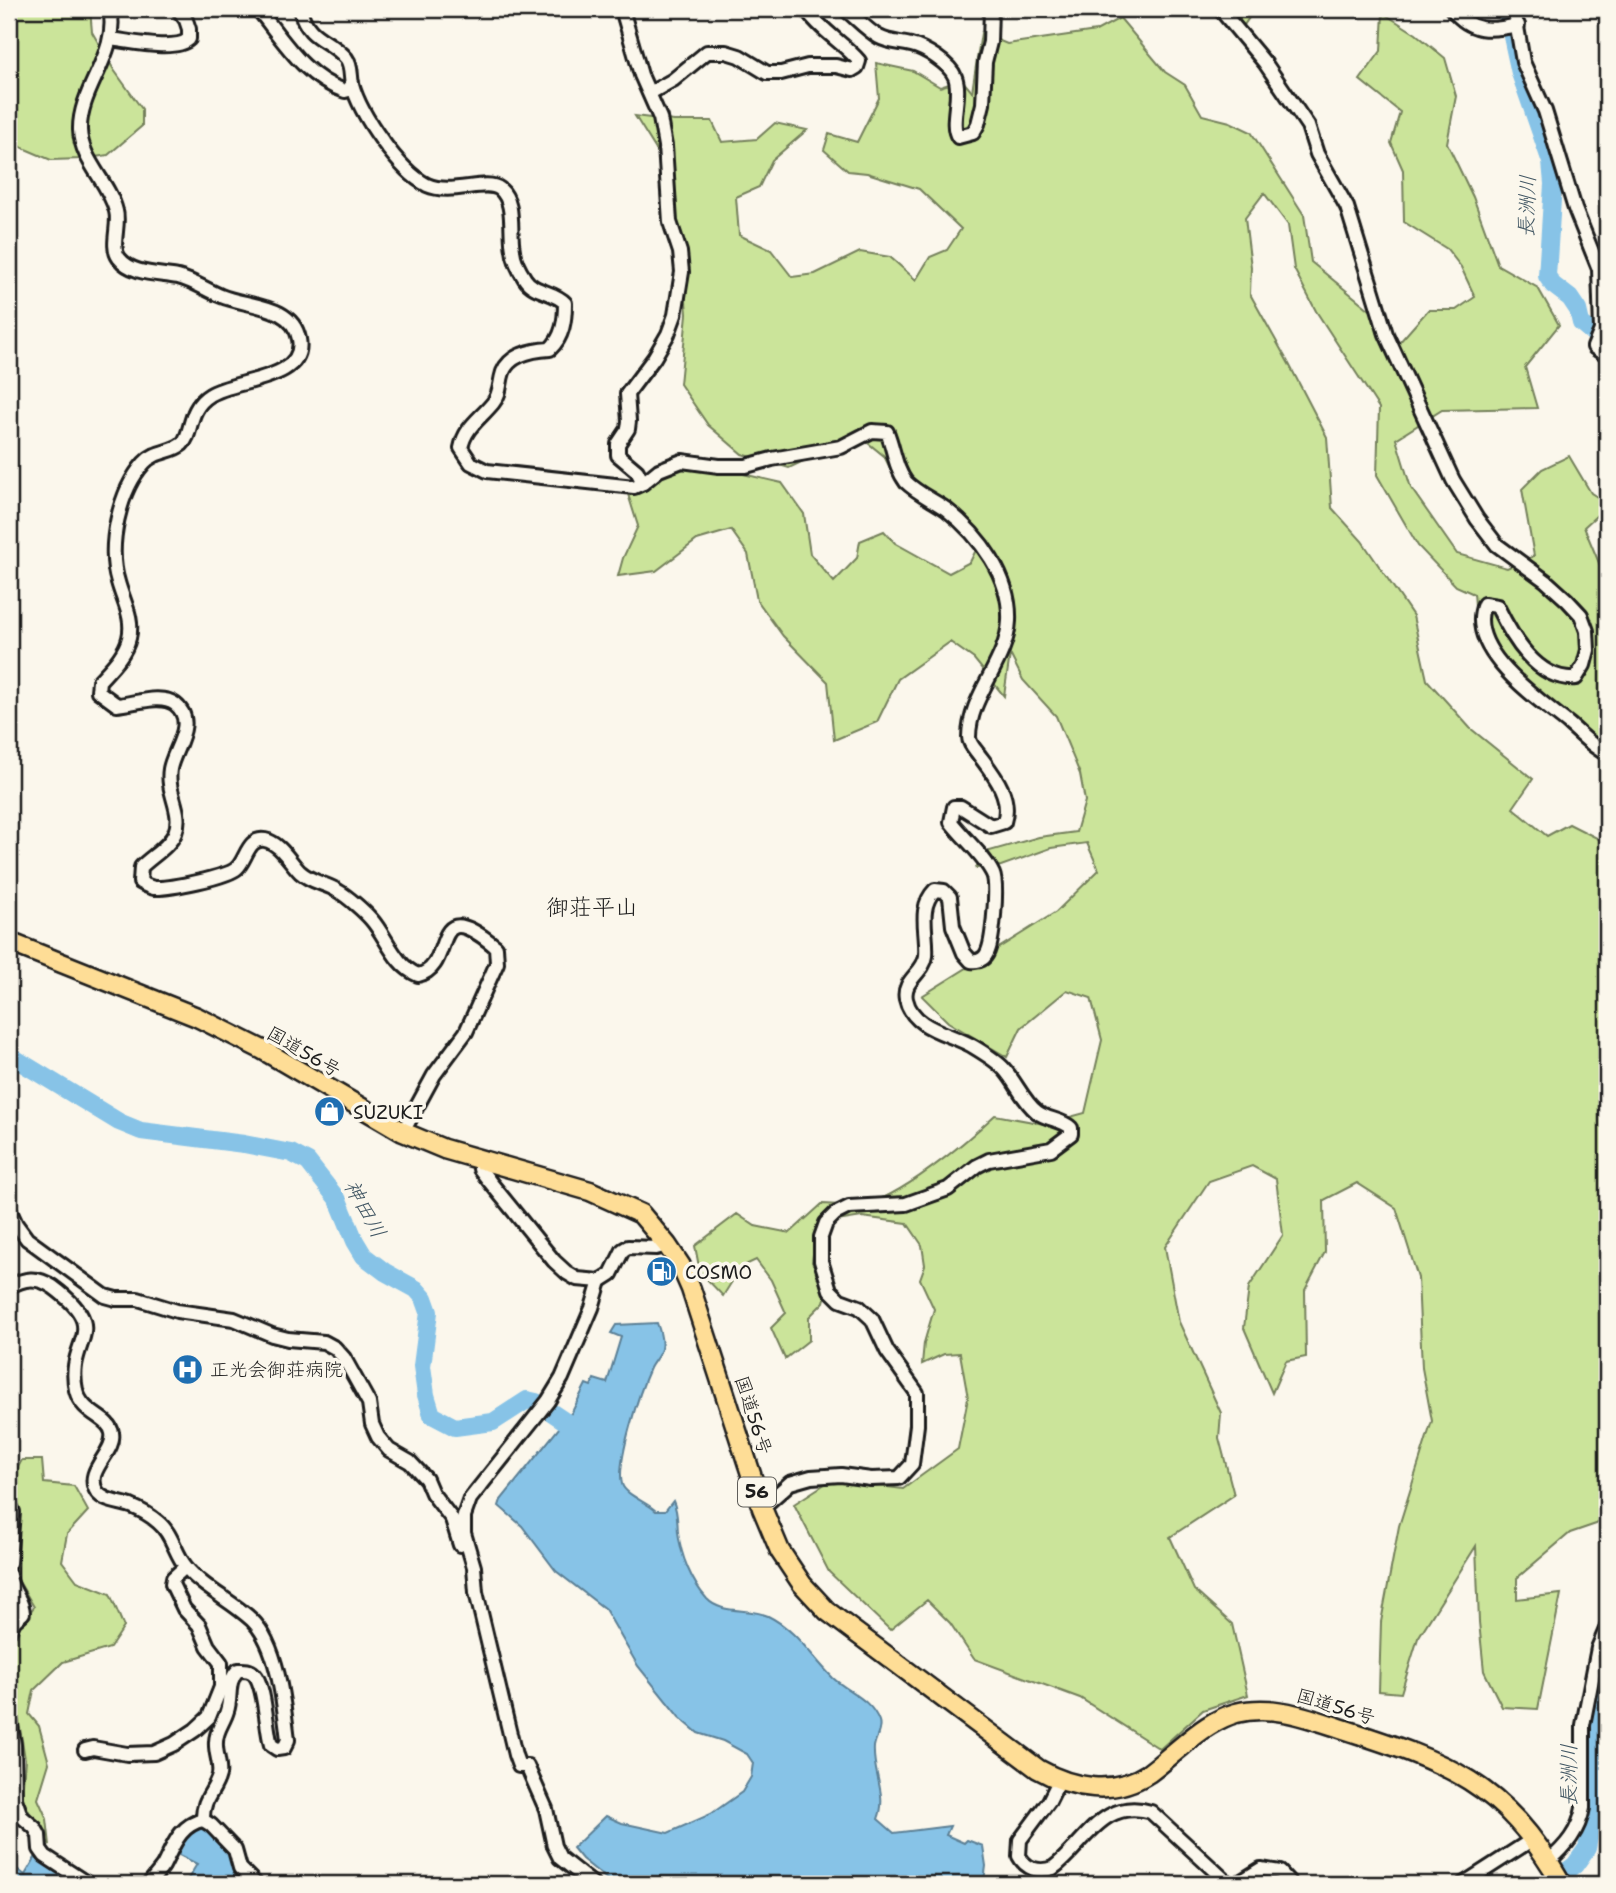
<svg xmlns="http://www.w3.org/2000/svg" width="1616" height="1893" font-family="'Shantell Sans','Klee One',sans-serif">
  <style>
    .green { fill: #cbe49a; stroke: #74805b; stroke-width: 2 }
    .water { fill: #87c3e7; stroke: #5c8096; stroke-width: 2 }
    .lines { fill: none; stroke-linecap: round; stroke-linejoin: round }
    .river { stroke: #87c3e7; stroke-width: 18 }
    .minor-casing { stroke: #1c1c1c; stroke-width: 18 }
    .highway-casing { stroke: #1c1c1c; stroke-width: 23 }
    .minor { stroke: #fbf7ec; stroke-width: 12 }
    .highway { stroke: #fedd96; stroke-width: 18 }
    .labels { text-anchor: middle; stroke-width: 7; stroke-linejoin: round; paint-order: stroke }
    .shield { fill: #fbf7ec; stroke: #5f5e5a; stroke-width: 2 }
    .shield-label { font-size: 18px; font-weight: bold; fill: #1c1c1c }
    .street-label { font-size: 19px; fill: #1c1c1c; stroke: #fbf7ec }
    .poi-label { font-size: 19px; fill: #1c1c1c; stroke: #fbf7ec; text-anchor: start }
    .water-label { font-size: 21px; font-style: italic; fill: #415663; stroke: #fbf7ec }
    .quarter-label { font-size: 23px; fill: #1c1c1c; stroke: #fbf7ec }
  </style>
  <rect width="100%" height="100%" fill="#fbf7ec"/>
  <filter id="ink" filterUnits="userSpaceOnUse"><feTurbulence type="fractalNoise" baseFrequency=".0143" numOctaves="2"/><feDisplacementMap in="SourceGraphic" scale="14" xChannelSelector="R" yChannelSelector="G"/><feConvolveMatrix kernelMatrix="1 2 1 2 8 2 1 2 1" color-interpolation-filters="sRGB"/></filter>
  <g filter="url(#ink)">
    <g class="green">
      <path d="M9,9H90L92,32L114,70L142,109V126L108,155L82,159L51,160L9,142Z"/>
      <path d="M1200,9H1255L1242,28Z"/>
      <path d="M1383,13L1416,34L1445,58L1456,96L1447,143L1473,197L1498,265L1538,288L1559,325L1525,367L1537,408L1442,410L1396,439L1411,488L1457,554L1507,568L1534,556L1522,489L1542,469L1569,456L1591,493L1607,503V506L1584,527L1607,582V748C1561,722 1501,693 1480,642C1474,629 1476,608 1474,594L1456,586L1418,546L1377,475L1379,408L1316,311L1294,269L1288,225L1264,193L1245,218L1251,267L1250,294L1289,364L1327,437L1332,508L1362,541L1413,616L1427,680L1470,728L1533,779L1513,808L1547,836L1569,824L1607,843V1517L1596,1524L1570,1533L1517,1578V1599L1561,1594L1538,1709L1502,1707L1484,1671L1479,1622L1476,1546L1418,1638L1401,1693L1379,1691L1381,1622L1399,1526L1432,1421L1422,1368L1418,1278L1396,1208L1357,1183L1324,1200L1325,1252L1305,1290L1306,1357L1286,1361L1272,1393L1244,1328L1249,1287L1283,1235L1276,1179L1252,1166L1209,1181L1165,1247L1179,1322L1221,1413L1219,1438L1234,1495L1170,1537L1194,1590L1232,1624L1248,1695L1203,1710L1160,1749L1080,1698L974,1659L950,1623L927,1600L890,1630L829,1572L794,1504L831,1480L903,1489L958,1449L968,1398L960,1353L944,1354L922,1364L924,1343L934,1309L920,1279L925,1265L922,1245L907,1223L862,1217L837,1221L815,1238L812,1262L828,1286L824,1302L809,1317V1340L785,1359L771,1328L786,1313L771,1280L756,1260L741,1267L723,1296L700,1272L695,1246L737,1214L755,1226L790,1233L822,1204C834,1204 849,1207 861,1205C898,1200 967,1141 995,1115L1044,1124L1085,1113L1102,1040L1091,998L1067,990L1021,1028L1007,1057L948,1022L922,996L1056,912L1099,870L1087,843L1051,848L1001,866L976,868L986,852L1039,837L1076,832L1085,801L1080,774L1056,716L1023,680L1010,654L1004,696L974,659L950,642L898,679L877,722L834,740L828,682L783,636L757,600L748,554L731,530L697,540L656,571L618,576L623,558L638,526L627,491L650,475L696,463L782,483L804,514L810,554L834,582L857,558L860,541L884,531L895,543L949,573L970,562L983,536L949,509L900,488L884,456L858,435L789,468L742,454L708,425L680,384L687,314L682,250L663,161L635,116L674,121H712L722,142L757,139L775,123L807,130L772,160L759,187L736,197L739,235L771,250L792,277L815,274L860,252L890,257L916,280L930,257L947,250L961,229L919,189L867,173L848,171L824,150L829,134L857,142L879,98L876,63L913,71L940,87L962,80L972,92L981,33L1007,44L1096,31L1120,18L1165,72L1185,85L1202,115L1230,122L1251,132L1304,215L1311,262L1375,314L1399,343L1428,310H1456L1475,297L1461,267L1447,249L1404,222L1403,170L1391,143L1400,112L1360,80L1381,51Z"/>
      <path d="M22,1460H42L44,1483L74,1486L88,1511L67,1534L62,1561L77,1581L110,1594L124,1627L110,1648L63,1662L34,1690L29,1714L39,1726L49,1763L38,1799L47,1819L50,1845L34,1822L22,1797L25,1759L9,1660L16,1629L34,1607L18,1580V1505L10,1481Z"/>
    </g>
    <g class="water">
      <path d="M657,1323C660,1331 663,1341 661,1349C659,1356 653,1362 650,1368C640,1390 616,1463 622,1484C625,1495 647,1502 656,1511H665L673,1501C678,1512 677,1520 678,1532C681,1556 691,1581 707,1599C722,1615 749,1607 768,1616C795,1629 812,1657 833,1678C848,1692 871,1699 879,1721C882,1730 875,1738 874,1747C872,1773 888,1794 878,1819L894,1833L950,1826L946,1835L964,1843L967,1840L983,1846L986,1866L984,1881L980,1884H613L582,1859L573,1848L606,1816L622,1823L668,1833L711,1814L742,1792L751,1777L753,1763L747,1754L723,1741L698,1733L679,1717L638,1666L605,1609L556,1571L522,1526L499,1506L501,1500L572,1412L586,1384L591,1386L594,1379L607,1383L621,1337L611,1333L616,1325Z"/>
      <path d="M198,1826H205L231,1854L250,1884H185L197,1864L175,1853L178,1842Z"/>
      <path d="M35,1858L78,1884H9V1863L25,1875Z"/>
    </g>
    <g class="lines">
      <g class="river">
        <path d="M1506,9L1520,73L1551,162L1553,184L1547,276L1553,285L1570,298L1578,310L1581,323L1607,345"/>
        <path d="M9,1055L119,1122L141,1131L244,1144L291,1153L308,1162L338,1200L355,1241L364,1256L385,1272L416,1289L424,1298L429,1312L422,1366L426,1395L432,1415L455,1427L493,1422L527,1400L536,1402L575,1428"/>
        <path d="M1550,1884L1575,1865L1587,1848L1592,1823V1727L1607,1651"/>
      </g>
      <defs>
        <g id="minor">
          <path d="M110,9C120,53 79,88 80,130C81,161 109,182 116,211C120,225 110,246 119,258C132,275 159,273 178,277C194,281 206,290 221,296C248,307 292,304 299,339C307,381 234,379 210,395C187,409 193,434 182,444C171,453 156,450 144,463C119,491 107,546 118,582C123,601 134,618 129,638C125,655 110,669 99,681L98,691L117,705C133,704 161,693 175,704C198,722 173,750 170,769C166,794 184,811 175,833C169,847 152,856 141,867L140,882C145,885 149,887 154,888C168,889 228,877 237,868C246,860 248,837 265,840C280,843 290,862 300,872C312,883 326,883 338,891C347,896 364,911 371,919C387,937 394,965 418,975C457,967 427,890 496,947L497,963L466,1032L434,1075L403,1132"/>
          <path d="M258,9C283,40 305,78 345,91L349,90L352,83"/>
          <path d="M300,9C308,41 329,38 346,58C352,66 350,75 352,84C360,114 399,171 427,185C452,196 486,178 500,189C516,203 509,231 513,250C514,261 519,270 525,279C534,293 554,291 565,303C565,320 563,337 550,349C534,350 510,354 503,372C499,384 501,393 493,403C480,419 465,427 461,448L471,463L487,471L634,487L643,483L659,470L682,461L719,466H746L772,459L841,447L872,431L887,432C894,449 895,468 906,482C917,493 933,500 946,509C980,536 1011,577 1009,621C1007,662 969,696 969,737C969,744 975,749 979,755C994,775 1012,796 1004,822L991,826L961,807H954L951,822C964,839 984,855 993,874C998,885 993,939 988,951C985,959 979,962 971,961L964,953L953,926L950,897L944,891L935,890C917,908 928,933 926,956C924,973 902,980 906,999C913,1030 951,1033 974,1047C984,1053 997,1061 1004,1069C1016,1082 1023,1101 1037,1112C1047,1120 1062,1119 1071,1128V1134L1051,1149L989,1160L977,1166L948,1189L906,1204L849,1207L835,1214L826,1223L821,1237V1261L830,1290L840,1300L859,1307L872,1319L887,1351L917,1393V1425L912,1464L899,1478L871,1479L841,1475L811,1477L790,1483L762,1508"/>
          <path d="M622,9L641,75L660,118L665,146L670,222L680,252L682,272L675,315L668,334L654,358L627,394L629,421L628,429L618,444V455L637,471L643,483"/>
          <path d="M845,9C856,18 867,30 879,37C890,43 900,42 911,45C925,48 950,64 955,77C962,94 949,124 958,137L973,133L978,124L983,104L985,62L990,42L991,9"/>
          <path d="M1220,9L1265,63L1308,126L1317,154L1347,207L1386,334L1453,480L1477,519L1497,545L1546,581L1567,600L1581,615L1587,631L1588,650L1584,665L1576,678C1537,681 1512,637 1497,606L1484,604C1465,651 1540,700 1569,724C1582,735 1592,747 1607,754"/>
          <path d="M1452,9C1471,33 1490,31 1518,25"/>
          <path d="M1514,9L1523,62L1545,111L1575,209L1599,269L1601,330L1594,347L1607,356"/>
          <path d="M110,39C129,41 175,52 189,39V29L186,20L178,9"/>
          <path d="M650,93L673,80L707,52H726L739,56L767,73H781L808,66H836L852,70L857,67L859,61C843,42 822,32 806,9"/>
          <path d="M480,1160V1169L490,1182L554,1261L567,1273L577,1279L600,1281L611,1274L623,1250L628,1247L656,1248L667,1245"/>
          <path d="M9,1209L16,1224L27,1239L105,1296L116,1299H138L177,1311L234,1319L272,1335L288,1339L324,1342L335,1348L344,1358L369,1403L372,1424L378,1437L389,1450L410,1462L426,1479L432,1493L452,1519L460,1545"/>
          <path d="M9,1287C24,1278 37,1276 53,1287C114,1332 65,1339 76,1390C82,1415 109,1416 112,1433C116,1453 83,1470 97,1492C104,1502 120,1502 131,1506C141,1510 150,1515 158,1522C172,1533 175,1554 186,1567C203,1588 232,1601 252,1620C278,1645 284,1706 288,1740L284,1748L277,1749L271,1745C266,1728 265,1685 254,1674C249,1669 243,1670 238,1670C226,1682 232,1697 227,1711C224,1722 216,1730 216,1742C215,1753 221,1764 219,1775C215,1792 202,1798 203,1820"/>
          <path d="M9,1503L13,1512L9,1563"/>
          <path d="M9,1575C10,1590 23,1599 23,1613L14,1621L9,1632"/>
          <path d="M9,1714L14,1745L15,1799L21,1816L35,1828L39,1835L40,1849L45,1856L88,1884"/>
          <path d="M85,1750L93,1748L127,1754L154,1753L174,1744L195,1730L209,1717L221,1687V1663L208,1646L199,1625L184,1609L172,1584L173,1578L185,1567"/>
          <path d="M1059,1781L1049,1801L1020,1840L1019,1856C1026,1869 1039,1873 1053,1868C1085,1844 1103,1797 1151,1812L1229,1884"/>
          <path d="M203,1820L211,1825L235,1850L240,1868L256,1884"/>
          <path d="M1549,1861C1566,1846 1579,1831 1583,1808V1725L1598,1648L1607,1627"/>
          <path d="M149,1884C153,1878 159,1872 163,1866C173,1847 179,1825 203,1820"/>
          <path d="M593,1884L560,1858L554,1846L546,1809L527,1766H519L515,1755L476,1592L474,1567L464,1533V1516L470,1499L548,1401L562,1378L592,1308L600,1281"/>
          <path d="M1237,1884L1261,1869L1280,1872L1291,1884"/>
          <path d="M1463,1884L1533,1839"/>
        </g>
        <path id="highway" d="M9,942L197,1017L263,1050L403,1132L444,1149L590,1191L641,1214L667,1245L681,1266L691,1289L762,1508L780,1551L802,1584L827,1611L1038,1769C1073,1789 1114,1796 1149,1773C1160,1765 1171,1755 1182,1746C1198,1732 1215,1719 1236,1713C1272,1704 1306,1717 1340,1728C1448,1763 1503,1781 1562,1884"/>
      </defs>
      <use href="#minor" class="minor-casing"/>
      <use href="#highway" class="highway-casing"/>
      <use href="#minor" class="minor"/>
      <use href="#highway" class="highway"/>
    </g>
  </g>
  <defs>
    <symbol id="shop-disc" viewBox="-11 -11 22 22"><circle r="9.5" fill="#1f6fb2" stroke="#fbf7ec"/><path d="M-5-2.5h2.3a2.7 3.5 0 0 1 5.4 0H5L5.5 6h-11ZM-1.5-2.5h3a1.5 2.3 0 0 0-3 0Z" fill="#fff"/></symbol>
    <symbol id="fuel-disc" viewBox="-11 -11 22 22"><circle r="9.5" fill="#1f6fb2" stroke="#fbf7ec"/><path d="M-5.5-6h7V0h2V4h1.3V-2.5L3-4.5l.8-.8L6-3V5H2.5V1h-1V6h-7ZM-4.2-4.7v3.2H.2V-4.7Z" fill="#fff"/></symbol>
    <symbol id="hospital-disc" viewBox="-11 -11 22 22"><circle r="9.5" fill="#1f6fb2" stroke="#fbf7ec"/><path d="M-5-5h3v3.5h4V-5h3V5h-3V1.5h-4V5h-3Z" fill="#fff"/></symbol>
  </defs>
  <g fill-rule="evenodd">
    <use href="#shop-disc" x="312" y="1094" width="35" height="35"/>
    <use href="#fuel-disc" x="644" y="1254" width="35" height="35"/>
    <use href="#hospital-disc" x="170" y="1352" width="35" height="35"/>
  </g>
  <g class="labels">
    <rect class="shield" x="738" y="1477.5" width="38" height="29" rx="5"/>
    <g class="shield-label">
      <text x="757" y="1498">56</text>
    </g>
    <g class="street-label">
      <text transform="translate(304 1051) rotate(30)" y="7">国道56号</text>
      <text transform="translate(754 1415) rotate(72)" y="7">国道56号</text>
      <text transform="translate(1336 1706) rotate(17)" y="7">国道56号</text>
    </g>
    <g class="poi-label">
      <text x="353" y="1119">SUZUKI</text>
      <text x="685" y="1279">COSMO</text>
      <text x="210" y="1376">正光会御荘病院</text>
    </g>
    <g class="water-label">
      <text transform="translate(1527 206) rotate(-88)" y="7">長洲川</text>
      <text transform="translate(365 1209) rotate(61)" y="7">神田川</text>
      <text transform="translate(1569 1775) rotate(-90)" y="7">長洲川</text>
    </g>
    <g class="quarter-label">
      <text x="592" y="915">御荘平山</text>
    </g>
  </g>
  <rect width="1616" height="1893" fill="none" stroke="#fbf7ec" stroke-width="35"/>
  <rect x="18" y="18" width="1581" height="1858" fill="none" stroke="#1c1c1c" stroke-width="2.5" filter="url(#ink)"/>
</svg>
